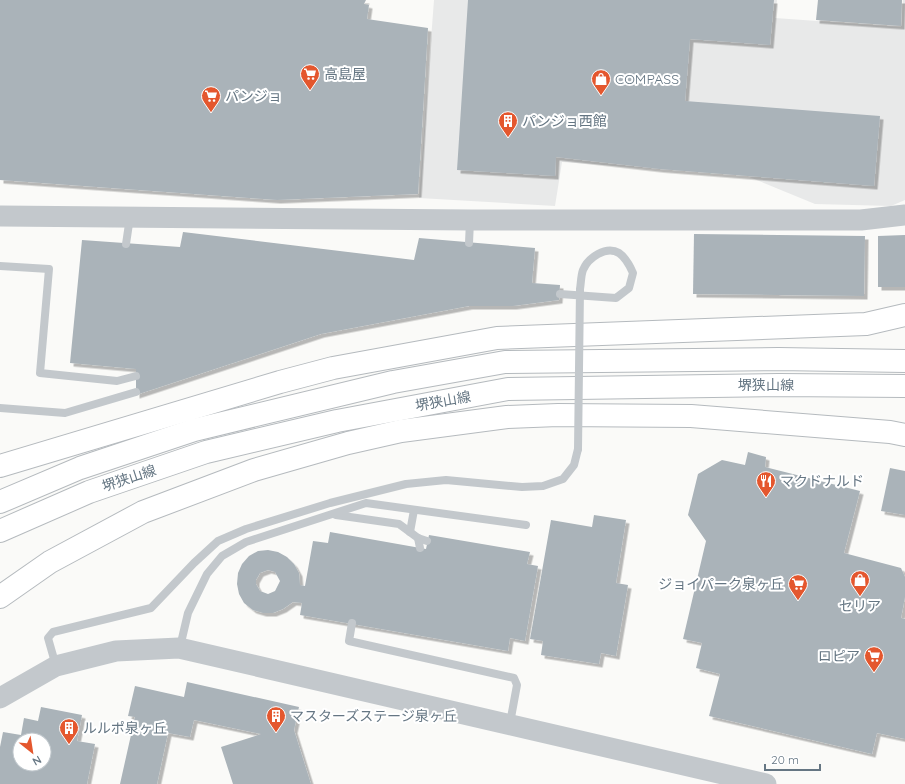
<svg xmlns="http://www.w3.org/2000/svg" width="905" height="784" font-family="Quicksand,'Noto Sans JP',sans-serif">
  <style>
    .built { fill: #e8e9e9 }
    .building { fill: #aab3b9; fill-rule: evenodd; filter: url(#shadow) }
    .lines { fill: none; stroke-linecap: round; stroke-linejoin: round }
    .primary-casing { stroke: #b5babe; stroke-width: 24 }
    .service { stroke: #c3c8cc; stroke-width: 8 }
    .tertiary { stroke: #c3c8cc; stroke-width: 21 }
    .primary { stroke: #fff; stroke-width: 22 }
    .service-bridge { stroke: #c3c8cc; stroke-width: 8 }
    .labels { text-anchor: middle; stroke-width: 4; stroke-linejoin: round; paint-order: stroke }
    .poi-label { font-size: 14px; fill: #657683; stroke: #fff; text-anchor: start }
    .street-label { font-size: 14px; fill: #657683; stroke: #fff }
  </style>
  <defs>
    <filter id="shadow"><feDropShadow dx="3.5" dy="3.5" stdDeviation="0" flood-color="#0004"/></filter>
  </defs>
  <rect width="100%" height="100%" fill="#fafaf8"/>
  <path class="built" d="M434,0H777L775,18L901,27L903,0H905V200L891,206L815,204L747,176L562,162L555,206L419,198Z"/>
  <g class="building">
    <path d="M0,0H366L364,4L369,5L367,19L428,28L418,194L277,200L0,180Z"/>
    <path d="M468,0H774L770,45L690,39L685,101L880,116L874,186L660,169L556,157L555,176L457,170Z"/>
    <path d="M818,0H902L901,26L816,20Z"/>
    <path d="M183,232L414,260L419,238L535,248L532,283L560,285L559,300L513,306H469L321,334L136,395V369L70,363L82,240L180,247Z"/>
    <path d="M694,234L865,236L864,296L693,294Z"/>
    <path d="M905,235V287H878V236Z"/>
    <path d="M748,452L766,457L765,467L860,491L844,553L901,568L905,577V597L901,618L905,619V739L877,733L872,754L709,716L720,674L696,668L702,643L683,639L706,541L688,515L698,474L722,460L745,465Z"/>
    <path d="M890,468L905,471V515L881,511Z"/>
    <path d="M594,515L626,520L616,583L628,585L616,656L601,653L599,664L541,655L543,641L530,639L551,520L592,527Z"/>
    <path d="M330,532L426,549L429,535L530,552L527,564L538,566L525,641L510,638L508,651L300,615L302,603L293,602L283,609L273,613H263L253,610L244,603L239,594L237,584L238,573L242,564L249,556L258,551L268,550L278,552L287,557L294,564L299,573L300,585L305,586L313,541L328,543ZM268,570L275,572L280,581L275,591L268,594L260,591L256,584V580L260,573Z"/>
    <path d="M187,682L299,707L294,730L311,784H233L221,747L261,734L194,720L190,737L168,733L157,784H120L135,717L128,716L135,686L184,697Z"/>
    <path d="M41,707L82,715L77,741L95,744L87,784H0V747L3,732L21,735L24,718L38,721ZM20,740H44V764H20Z"/>
  </g>
  <g class="lines">
    <defs>
      <g id="primary">
        <path d="M0,466L280,382L333,368L497,338L866,324L905,315"/>
        <path d="M0,502L80,468L194,430L393,382L505,362L778,359L905,361"/>
        <path d="M0,531L89,492L206,452L337,421L508,389L778,385L905,386"/>
        <path d="M0,597L50,562L143,512L254,470L348,443L401,431L507,417L558,415L691,416L890,432L905,435"/>
      </g>
    </defs>
    <use href="#primary" class="primary-casing"/>
    <g class="service">
      <path d="M469,243L470,221"/>
      <path d="M126,244L130,217"/>
      <path d="M0,266L49,269L40,373L117,381L136,376"/>
      <path d="M0,408L65,413L136,392"/>
      <path d="M336,515L399,524L418,538L427,541"/>
      <path d="M410,532L414,510"/>
      <path d="M418,538L420,548"/>
      <path d="M352,623L349,641L514,678L517,685L510,723"/>
      <path d="M180,647L188,613L207,574L222,556L246,542L366,503L526,525"/>
      <path d="M56,666L48,638L53,632L151,608L194,563L218,541L246,529L330,503L406,484L446,480L522,487L543,486L563,479L574,465L578,449"/>
    </g>
    <g class="tertiary">
      <path d="M0,216L471,220H861L905,215"/>
      <path d="M0,698L56,666L116,651L179,648L766,784"/>
    </g>
    <use href="#primary" class="primary"/>
    <path class="service-bridge" d="M560,294L616,298L629,288L633,273C630,266 626,258 619,253C606,245 588,258 583,270C581,275 581,283 580,289L578,449"/>
  </g>
  <defs>
    <symbol id="supermarket-pin" viewBox="-11 -11 22 30"><path d="M0 17L-7.5 6A9.5 9.5 0 1 1 7.5 6Z" fill="#e4572e" stroke="#fff"/><path d="M-6-5.5h2.5l.6 2H6L4.5 2H-2.5L-4.4-4H-6ZM-1.5 3.2a1.3 1.3 0 1 0 .1 0ZM3 3.2a1.3 1.3 0 1 0 .1 0Z" fill="#fff"/></symbol>
    <symbol id="shop-pin" viewBox="-11 -11 22 30"><path d="M0 17L-7.5 6A9.5 9.5 0 1 1 7.5 6Z" fill="#e4572e" stroke="#fff"/><path d="M-5-2.5h2.3a2.7 3.5 0 0 1 5.4 0H5L5.5 6h-11ZM-1.5-2.5h3a1.5 2.3 0 0 0-3 0Z" fill="#fff"/></symbol>
    <symbol id="building-pin" viewBox="-11 -11 22 30"><path d="M0 17L-7.5 6A9.5 9.5 0 1 1 7.5 6Z" fill="#e4572e" stroke="#fff"/><path d="M-4-6H4V6H1V3H-1V6H-4ZM-2.5-4.3h1.7v1.8h-1.7ZM.8-4.3h1.7v1.8H.8ZM-2.5-1h1.7V.8h-1.7ZM.8-1h1.7V.8H.8Z" fill="#fff"/></symbol>
    <symbol id="restaurant-pin" viewBox="-11 -11 22 30"><path d="M0 17L-7.5 6A9.5 9.5 0 1 1 7.5 6Z" fill="#e4572e" stroke="#fff"/><path d="M-5-6h1v4h1v-4h1v4h1v-4h1v5L-1.5 .5V6h-2V.5L-5-1ZM5-6V6H3V1.5H1.5Q1.5-4 5-6Z" fill="#fff"/></symbol>
  </defs>
  <g fill-rule="evenodd">
    <use href="#supermarket-pin" x="299" y="63" width="22" height="30"/>
    <use href="#shop-pin" x="590" y="68" width="22" height="30"/>
    <use href="#supermarket-pin" x="200" y="85" width="22" height="30"/>
    <use href="#building-pin" x="497" y="110" width="22" height="30"/>
    <use href="#restaurant-pin" x="755" y="470" width="22" height="30"/>
    <use href="#shop-pin" x="849" y="569" width="22" height="30"/>
    <use href="#supermarket-pin" x="787" y="573" width="22" height="30"/>
    <use href="#supermarket-pin" x="863" y="645" width="22" height="30"/>
    <use href="#building-pin" x="265" y="705" width="22" height="30"/>
    <use href="#building-pin" x="58" y="717" width="22" height="30"/>
  </g>
  <g class="labels">
    <g class="poi-label">
      <text x="324" y="79">高島屋</text>
      <text x="615" y="84">COMPASS</text>
      <text x="225" y="101">パンジョ</text>
      <text x="522" y="126">パンジョ西館</text>
      <text x="780" y="486">マクドナルド</text>
      <text x="784" y="589" text-anchor="end">ジョイパーク泉ヶ丘</text>
      <text x="860" y="611" text-anchor="middle">セリア</text>
      <text x="860" y="661" text-anchor="end">ロピア</text>
      <text x="290" y="721">マスターズステージ泉ヶ丘</text>
      <text x="83" y="733">ルルポ泉ヶ丘</text>
    </g>
    <g class="street-label">
      <text x="766" y="390">堺狭山線</text>
      <text transform="translate(443 401) rotate(-10)" y="5">堺狭山線</text>
      <text transform="translate(129 478) rotate(-18)" y="5">堺狭山線</text>
    </g>
  </g>
  <g transform="translate(32 752) rotate(150)"><circle r="19" fill="#ffffff" stroke="#c1c8cd"/>
  <path d="M0-3L7 15L0 10L-7 15Z" fill="#e4572e"/>
  <text y="-6" font-size="11" font-weight="bold" text-anchor="middle" fill="#657683">N</text>
  </g>
  <path d="M765 764v6h55v-6" fill="none" stroke="#657683" stroke-width="2"/>
  <text x="771" y="764" font-size="12" fill="#657683" stroke="#ffffff" stroke-width="3" paint-order="stroke">20 m</text>
</svg>
